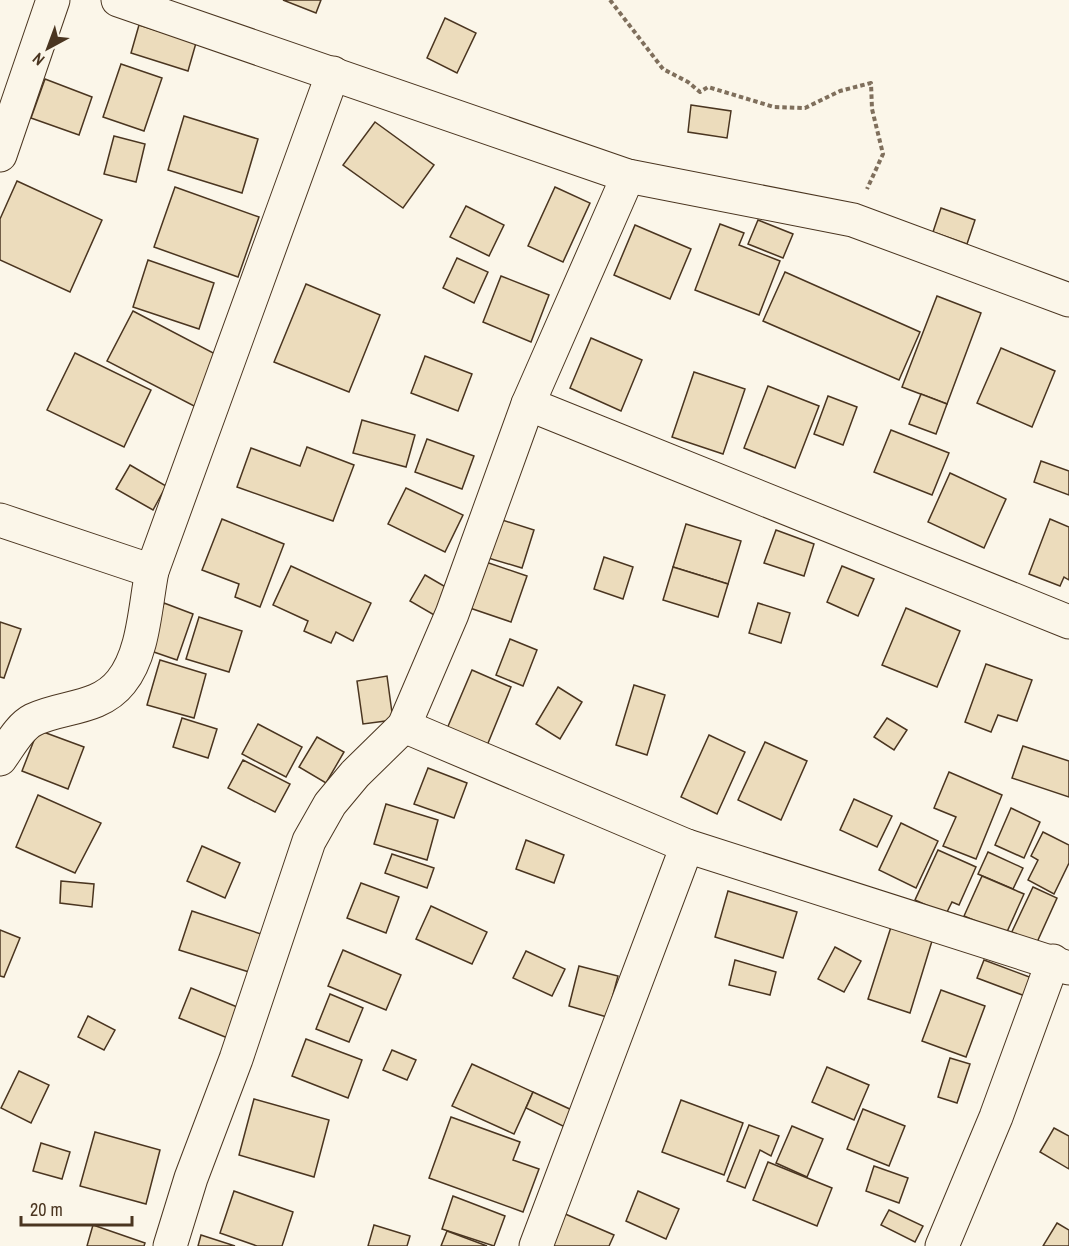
<svg xmlns="http://www.w3.org/2000/svg" width="1069" height="1246" font-family="'Archivo Narrow',sans-serif">
  <style>
    .building { fill: #ecdcbc; stroke: #4a3520; stroke-width: 1.5 }
    .lines { fill: none; stroke-linecap: round; stroke-linejoin: round }
    .minor-casing { stroke: #4a3520; stroke-width: 35 }
    .path { stroke: #7f6f5c; stroke-width: 4; stroke-dasharray: 4.5 3; stroke-linecap: butt }
    .minor { stroke: #fbf6e9; stroke-width: 33 }
  </style>
  <rect width="100%" height="100%" fill="#fbf6e9"/>
  <g class="building">
    <path d="M283,0H321L316,13Z"/>
    <path d="M445,18L476,33L457,73L427,58Z"/>
    <path d="M139,25L196,43L188,71L131,53Z"/>
    <path d="M121,64L162,78L144,131L103,117Z"/>
    <path d="M45,79L92,97L79,135L31,118Z"/>
    <path d="M691,105L731,111L727,138L688,132Z"/>
    <path d="M184,116L258,139L242,193L168,170Z"/>
    <path d="M375,122L434,165L403,208L343,165Z"/>
    <path d="M114,136L145,144L136,182L104,174Z"/>
    <path d="M17,181L102,220L70,292L0,260V219Z"/>
    <path d="M175,187L259,217L238,277L154,247Z"/>
    <path d="M555,187L590,203L563,262L528,246Z"/>
    <path d="M466,206L504,225L489,256L450,237Z"/>
    <path d="M941,208L975,220L967,244L933,232Z"/>
    <path d="M758,220L793,234L783,258L748,244Z"/>
    <path d="M720,224L744,233L739,245L780,261L759,315L695,290Z"/>
    <path d="M635,225L691,249L670,299L614,275Z"/>
    <path d="M457,258L488,272L474,303L443,288Z"/>
    <path d="M148,260L214,283L199,329L133,307Z"/>
    <path d="M785,272L920,332L899,380L763,321Z"/>
    <path d="M501,276L549,295L531,342L483,322Z"/>
    <path d="M306,284L380,315L349,392L274,362Z"/>
    <path d="M937,296L981,313L947,404L902,387Z"/>
    <path d="M133,311L221,357L196,407L107,361Z"/>
    <path d="M591,338L642,360L621,411L570,388Z"/>
    <path d="M1001,348L1055,371L1032,427L977,403Z"/>
    <path d="M75,353L151,390L124,447L47,410Z"/>
    <path d="M425,356L472,374L458,411L411,393Z"/>
    <path d="M694,372L745,389L723,454L672,437Z"/>
    <path d="M768,386L819,406L795,468L744,448Z"/>
    <path d="M921,394L947,404L936,434L909,424Z"/>
    <path d="M828,396L857,407L843,445L814,434Z"/>
    <path d="M362,420L415,435L406,467L353,453Z"/>
    <path d="M891,430L949,453L932,495L874,472Z"/>
    <path d="M427,439L474,456L462,489L415,472Z"/>
    <path d="M307,447L354,465L333,521L237,487L251,448L300,466Z"/>
    <path d="M1041,461L1069,471V495L1034,482Z"/>
    <path d="M130,465L166,486L153,510L116,489Z"/>
    <path d="M950,473L1006,499L984,548L928,522Z"/>
    <path d="M406,488L463,515L445,552L388,524Z"/>
    <path d="M496,518L534,530L522,568L485,557Z"/>
    <path d="M222,519L284,544L260,607L235,597L239,584L202,570Z"/>
    <path d="M1050,519L1069,527V580L1064,577L1060,586L1029,574Z"/>
    <path d="M686,524L741,541L728,584L673,567Z"/>
    <path d="M776,530L814,544L804,576L764,563Z"/>
    <path d="M604,557L633,567L623,599L594,589Z"/>
    <path d="M477,559L527,576L511,622L461,605Z"/>
    <path d="M291,566L371,603L353,641L336,632L331,643L304,631L308,621L273,605Z"/>
    <path d="M842,566L874,579L858,616L827,602Z"/>
    <path d="M673,567L728,584L718,617L663,600Z"/>
    <path d="M425,575L456,593L441,619L410,601Z"/>
    <path d="M164,603L193,614L177,660L148,650Z"/>
    <path d="M758,603L790,613L781,643L749,633Z"/>
    <path d="M906,608L960,631L937,687L882,665Z"/>
    <path d="M199,617L242,631L229,672L186,659Z"/>
    <path d="M0,622L21,629L4,678L0,677Z"/>
    <path d="M510,639L537,650L523,686L496,675Z"/>
    <path d="M160,660L206,674L194,718L147,705Z"/>
    <path d="M986,664L1032,680L1017,721L998,715L991,732L965,722Z"/>
    <path d="M472,670L511,687L486,748L446,731Z"/>
    <path d="M387,676L393,720L363,724L357,681Z"/>
    <path d="M634,685L665,695L647,755L616,745Z"/>
    <path d="M558,687L582,702L560,739L536,724Z"/>
    <path d="M182,718L217,729L208,758L173,747Z"/>
    <path d="M887,718L907,730L894,750L874,737Z"/>
    <path d="M258,724L302,747L286,777L242,754Z"/>
    <path d="M38,730L84,747L68,789L22,771Z"/>
    <path d="M709,735L745,752L717,814L681,797Z"/>
    <path d="M317,737L344,752L326,783L299,767Z"/>
    <path d="M765,742L807,761L781,820L738,800Z"/>
    <path d="M1023,746L1069,761V797L1012,778Z"/>
    <path d="M243,760L290,784L275,812L228,788Z"/>
    <path d="M428,768L467,783L454,818L414,804Z"/>
    <path d="M949,772L1002,795L976,859L943,846L956,817L934,808Z"/>
    <path d="M38,795L101,823L75,873L16,847Z"/>
    <path d="M854,799L892,816L877,847L840,830Z"/>
    <path d="M386,804L438,820L427,860L374,844Z"/>
    <path d="M1011,808L1040,822L1024,858L995,845Z"/>
    <path d="M901,823L938,841L916,888L879,870Z"/>
    <path d="M1043,832L1069,845V863L1054,894L1028,880L1038,860L1031,856Z"/>
    <path d="M526,840L564,855L554,883L516,869Z"/>
    <path d="M202,846L240,863L225,898L187,881Z"/>
    <path d="M938,850L976,867L959,905L952,902L946,914L915,900Z"/>
    <path d="M988,852L1023,868L1013,889L978,874Z"/>
    <path d="M392,854L434,868L427,888L385,873Z"/>
    <path d="M982,876L1024,894L1006,934L964,916Z"/>
    <path d="M61,881L94,884L92,907L60,903Z"/>
    <path d="M361,883L399,897L386,933L347,918Z"/>
    <path d="M1033,887L1057,898L1033,951L1008,940Z"/>
    <path d="M728,891L797,912L783,958L715,937Z"/>
    <path d="M431,906L487,932L472,964L416,939Z"/>
    <path d="M192,911L261,934L249,972L179,950Z"/>
    <path d="M891,927L932,941L910,1013L868,999Z"/>
    <path d="M0,930L20,938L4,977L0,976Z"/>
    <path d="M835,947L861,961L844,992L818,979Z"/>
    <path d="M343,950L401,975L386,1010L328,986Z"/>
    <path d="M526,951L565,969L552,996L513,978Z"/>
    <path d="M735,960L776,972L770,995L729,985Z"/>
    <path d="M984,960L1040,981L1033,999L977,978Z"/>
    <path d="M579,966L618,976L607,1017L569,1006Z"/>
    <path d="M191,988L242,1009L230,1039L179,1018Z"/>
    <path d="M941,990L985,1006L966,1057L922,1041Z"/>
    <path d="M330,994L363,1008L349,1042L316,1029Z"/>
    <path d="M88,1016L115,1030L104,1050L78,1037Z"/>
    <path d="M306,1039L362,1060L348,1098L292,1076Z"/>
    <path d="M392,1050L416,1060L407,1080L383,1070Z"/>
    <path d="M950,1058L970,1064L957,1103L938,1097Z"/>
    <path d="M472,1064L533,1092L514,1134L452,1106Z"/>
    <path d="M827,1067L869,1085L854,1120L812,1102Z"/>
    <path d="M19,1071L49,1085L31,1123L1,1108Z"/>
    <path d="M533,1092L574,1111L567,1128L526,1108Z"/>
    <path d="M254,1099L329,1120L314,1177L239,1155Z"/>
    <path d="M681,1100L743,1123L724,1175L662,1152Z"/>
    <path d="M863,1109L905,1126L889,1166L847,1149Z"/>
    <path d="M451,1117L520,1142L513,1160L539,1169L523,1212L429,1178Z"/>
    <path d="M749,1125L779,1136L771,1156L760,1150L745,1188L727,1181Z"/>
    <path d="M792,1126L823,1139L807,1177L776,1163Z"/>
    <path d="M1054,1128L1069,1136V1169L1040,1152Z"/>
    <path d="M95,1132L160,1150L146,1204L80,1186Z"/>
    <path d="M41,1143L70,1152L62,1179L33,1171Z"/>
    <path d="M768,1162L832,1188L817,1226L753,1200Z"/>
    <path d="M874,1166L908,1178L899,1203L866,1191Z"/>
    <path d="M234,1191L293,1212L282,1246H257L220,1233Z"/>
    <path d="M638,1191L679,1209L666,1239L626,1221Z"/>
    <path d="M453,1196L505,1216L494,1246L442,1229Z"/>
    <path d="M556,1210L614,1235L609,1246H555L542,1241Z"/>
    <path d="M889,1210L923,1226L915,1242L881,1225Z"/>
    <path d="M1057,1223L1069,1230V1246H1043Z"/>
    <path d="M93,1225L145,1243L144,1246H87Z"/>
    <path d="M374,1225L410,1236L407,1246H368Z"/>
    <path d="M447,1231L487,1246H441Z"/>
    <path d="M201,1235L235,1246H198Z"/>
  </g>
  <g class="lines">
    <defs>
      <g id="minor">
        <path d="M118,0L628,176L853,220L1069,300"/>
        <path d="M0,155L53,0"/>
        <path d="M528,404L1069,622"/>
        <path d="M0,520L152,571"/>
        <path d="M404,726L687,846L1069,968"/>
        <path d="M0,759C9,747 19,727 33,720C61,706 99,710 121,682C144,654 145,606 152,571L333,73"/>
        <path d="M170,1246L191,1178L236,1059L309,841L330,804L355,774L404,726L452,614L528,404L628,176"/>
        <path d="M536,1246L687,846"/>
        <path d="M942,1246L996,1117L1053,961"/>
      </g>
    </defs>
    <use href="#minor" class="minor-casing"/>
    <path class="path" d="M610,0L663,69L688,82L700,92L708,87L774,107L805,108L840,91L871,83L872,109L883,154L867,189"/>
    <use href="#minor" class="minor"/>
  </g>
  <g transform="translate(48 48) rotate(221)" stroke="#fbf6e9" stroke-width="4.5" paint-order="stroke">
  <path d="M0-4.5L10 22L0 15L-10 22Z" fill="#4a3520"/>
  <text y="-9" font-size="16" font-weight="bold" text-anchor="middle" fill="#4a3520">N</text>
  </g>
  <path d="M21 1216v9h111v-9" fill="none" stroke="#4a3520" stroke-width="3"/>
  <text x="30" y="1216" font-size="18" fill="#4a3520" stroke="#fbf6e9" stroke-width="4.5" paint-order="stroke">20 m</text>
</svg>
